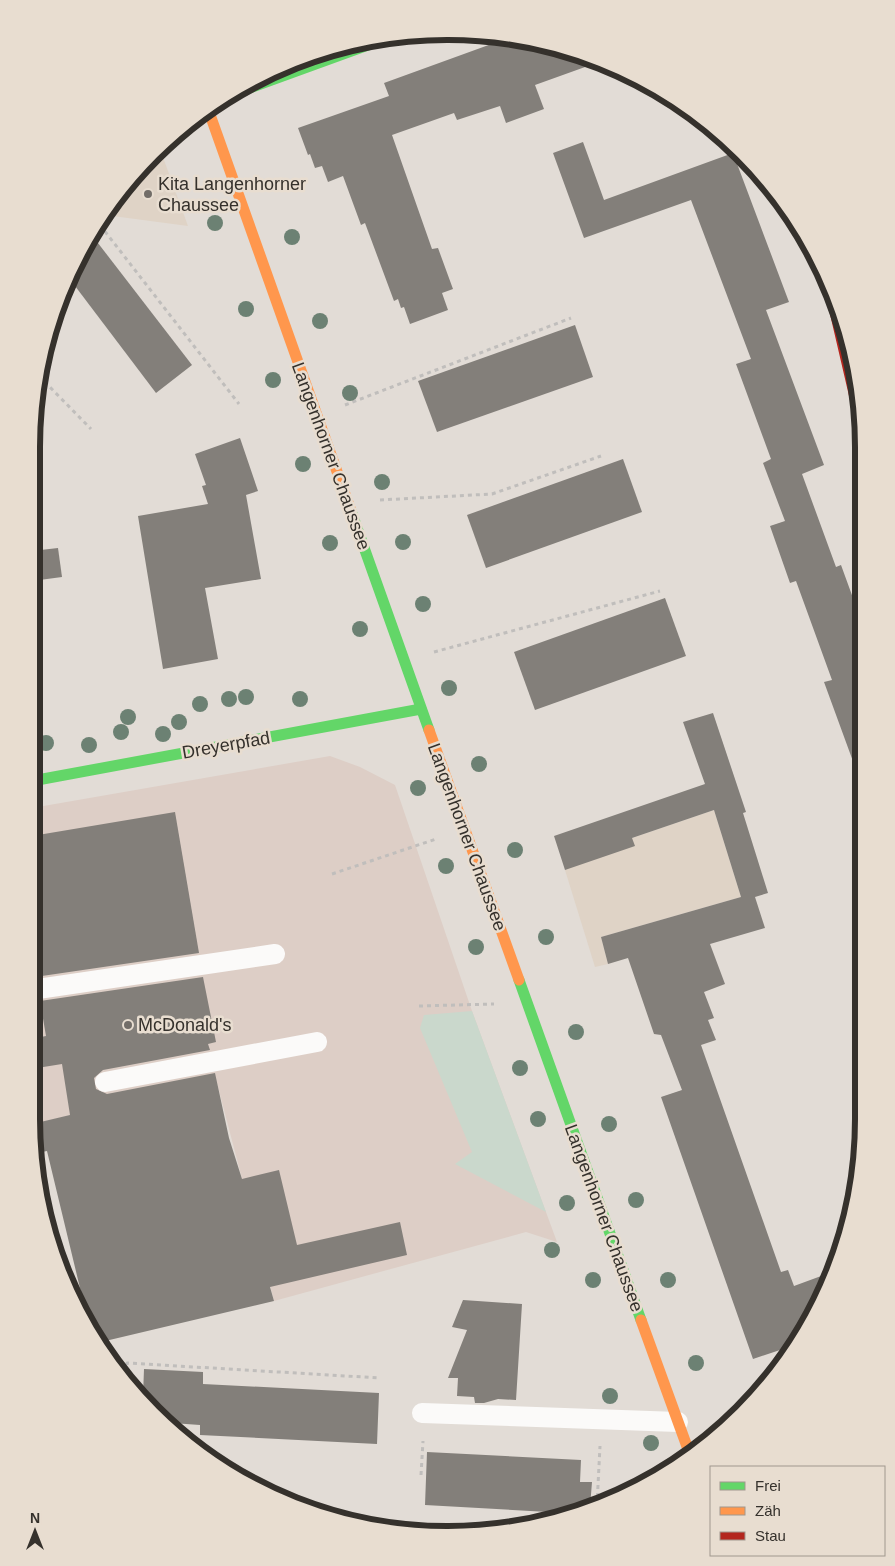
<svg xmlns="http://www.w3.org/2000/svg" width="895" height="1566" font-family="Helvetica,sans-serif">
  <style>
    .commercial { fill: #ddcec6 }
    .built { fill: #dfd3c6 }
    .green { fill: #cad8cc }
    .building { fill: #837f7a }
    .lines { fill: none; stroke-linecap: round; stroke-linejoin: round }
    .path { stroke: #c0bebc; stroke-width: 3; stroke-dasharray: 4 4; stroke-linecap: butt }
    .lane { stroke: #fbfaf9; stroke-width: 20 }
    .fast { stroke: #63d668; stroke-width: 11 }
    .slow { stroke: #ff974d; stroke-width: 11 }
    .jam { stroke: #b3261e; stroke-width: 11 }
    .tree { fill: #6c8173 }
    .poi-dot { fill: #726d68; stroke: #e8ddd0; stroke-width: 2 }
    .labels { text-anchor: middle; stroke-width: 5; stroke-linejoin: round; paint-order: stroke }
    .poi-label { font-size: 18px; fill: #35312c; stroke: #e8ddd0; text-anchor: start }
    .street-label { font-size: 18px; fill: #35312c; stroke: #e8ddd0 }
    .rim { fill: none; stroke: #35312c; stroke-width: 6 }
  </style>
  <rect width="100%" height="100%" fill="#e2dcd6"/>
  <path class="commercial" d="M330,756L360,767L395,785L472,1011L557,1242L526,1232L274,1301L217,1083L32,1124V808Z"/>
  <g class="built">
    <path d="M160,149L188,226L105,215L135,173Z"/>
    <path d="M714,810L741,897L601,937L608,964L595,967L565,870L632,838Z"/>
  </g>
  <path class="green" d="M472,1011L546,1212L455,1164L472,1152L420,1028L424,1015Z"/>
  <g class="building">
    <path d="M511,37L582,53L599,62L535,85L544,109L506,123L500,106L457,120L454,113L392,135L432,249L438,248L453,289L442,293L448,310L410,324L404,307L401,308L398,299L394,301L365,223L361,225L343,176L328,182L322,166L315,168L310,154L308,155L298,128L389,96L384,83Z"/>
    <path d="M583,142L604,200L733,153L789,302L766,310L824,465L802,474L836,567L841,565L861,620L862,775H858L824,682L832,680L796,581L790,583L770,526L785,521L763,463L771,459L736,364L751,359L691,200L584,238L553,153Z"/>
    <path d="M91,234L192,365L156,393L72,282V275Z"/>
    <path d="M575,325L593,377L437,432L418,381Z"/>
    <path d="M240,438L258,491L246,495L261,579L205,588L218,659L163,669L138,516L208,504L202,486L206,485L195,454Z"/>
    <path d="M623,459L642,512L486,568L467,515Z"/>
    <path d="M58,548L62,577L32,581V551Z"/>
    <path d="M665,598L686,656L535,710L514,652Z"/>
    <path d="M713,713L746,812L743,813L768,893L755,897L765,928L710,944L725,984L704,992L714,1018L708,1020L716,1040L701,1045L781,1272L788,1270L794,1286L832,1272L808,1327L792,1346L753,1359L661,1097L682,1090L661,1035L654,1034L628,958L608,964L601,937L741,897L714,810L632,838L635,846L565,870L554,836L705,784L683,722Z"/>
    <path d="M175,812L199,953L35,977L31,955L32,836Z"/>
    <path d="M203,977L216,1042L208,1044L210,1050L103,1070L94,1078L96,1089L107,1094L215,1073L229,1138L242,1179L279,1170L297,1245L400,1222L407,1255L270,1287L274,1301L101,1342L86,1313L47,1151L37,1153L32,1124L70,1115L62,1064L31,1069V1039L46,1036L40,1001Z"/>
    <path d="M463,1300L522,1304L516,1400L498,1399L484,1403H475L474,1397L457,1396L458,1378H448L467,1330L452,1327Z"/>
    <path d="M144,1369L203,1372V1384L379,1393L377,1444L200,1435V1425L172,1423L143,1396Z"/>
    <path d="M427,1452L581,1460L580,1482H592L590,1507L566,1513L425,1505Z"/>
  </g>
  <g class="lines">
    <g class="path">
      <path d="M100,225L239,404"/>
      <path d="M39,376L91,429"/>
      <path d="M345,405L571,318"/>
      <path d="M380,500L492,494L601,456"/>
      <path d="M434,652L660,591"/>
      <path d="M332,874L436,839"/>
      <path d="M419,1006L494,1004"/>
      <path d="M127,1381V1363L380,1378"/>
      <path d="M421,1475L423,1441"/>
      <path d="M597,1505L600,1446"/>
    </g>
    <g class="lane">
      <path d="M31,990L275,954"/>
      <path d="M105,1082L317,1042"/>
      <path d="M422,1413L678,1422"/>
    </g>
    <g class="fast">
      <path d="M230,95L387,38"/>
      <path d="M351,511L429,730"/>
      <path d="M32,781L421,709"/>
      <path d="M519,980L641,1320"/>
    </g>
    <g class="slow">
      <path d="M208,109L351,511"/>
      <path d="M429,730L519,980"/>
      <path d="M641,1320L689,1452"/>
    </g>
    <path class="jam" d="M830,290L860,419"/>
  </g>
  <g class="tree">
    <circle cx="215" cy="223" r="8"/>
    <circle cx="292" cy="237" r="8"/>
    <circle cx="246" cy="309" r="8"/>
    <circle cx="320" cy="321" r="8"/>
    <circle cx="273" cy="380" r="8"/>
    <circle cx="350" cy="393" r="8"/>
    <circle cx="303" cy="464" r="8"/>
    <circle cx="382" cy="482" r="8"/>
    <circle cx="403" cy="542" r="8"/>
    <circle cx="330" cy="543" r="8"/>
    <circle cx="423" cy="604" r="8"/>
    <circle cx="360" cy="629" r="8"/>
    <circle cx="449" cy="688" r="8"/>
    <circle cx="246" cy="697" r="8"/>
    <circle cx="229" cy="699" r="8"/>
    <circle cx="300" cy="699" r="8"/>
    <circle cx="200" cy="704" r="8"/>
    <circle cx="128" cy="717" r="8"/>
    <circle cx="179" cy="722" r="8"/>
    <circle cx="121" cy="732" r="8"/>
    <circle cx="163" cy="734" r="8"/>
    <circle cx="46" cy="743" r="8"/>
    <circle cx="89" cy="745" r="8"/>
    <circle cx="479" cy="764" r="8"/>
    <circle cx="418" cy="788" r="8"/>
    <circle cx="515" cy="850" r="8"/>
    <circle cx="446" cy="866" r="8"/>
    <circle cx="546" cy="937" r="8"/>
    <circle cx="476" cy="947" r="8"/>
    <circle cx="576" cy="1032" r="8"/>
    <circle cx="520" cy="1068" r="8"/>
    <circle cx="538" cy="1119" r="8"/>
    <circle cx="609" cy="1124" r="8"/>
    <circle cx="636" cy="1200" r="8"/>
    <circle cx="567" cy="1203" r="8"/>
    <circle cx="552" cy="1250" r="8"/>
    <circle cx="593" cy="1280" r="8"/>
    <circle cx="668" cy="1280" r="8"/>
    <circle cx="696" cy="1363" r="8"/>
    <circle cx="610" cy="1396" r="8"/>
    <circle cx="651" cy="1443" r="8"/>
  </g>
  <g class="poi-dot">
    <circle cx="148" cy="194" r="5"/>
    <circle cx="128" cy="1025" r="5"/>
  </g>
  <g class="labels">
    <g class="poi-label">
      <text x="158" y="190">Kita Langenhorner<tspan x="158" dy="21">Chaussee</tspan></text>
      <text x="138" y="1031">McDonald's</text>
    </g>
    <g class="street-label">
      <text transform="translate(331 456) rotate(70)" y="6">Langenhorner Chaussee</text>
      <text transform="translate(226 745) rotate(-10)" y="6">Dreyerpfad</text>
      <text transform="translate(467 837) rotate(70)" y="6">Langenhorner Chaussee</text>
      <text transform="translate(604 1218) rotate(70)" y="6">Langenhorner Chaussee</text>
    </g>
  </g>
  <path d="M0 0H895V1566H0ZM447 40H448A407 407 0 0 1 855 447V1119A407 407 0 0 1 448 1526H447A407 407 0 0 1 40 1119V447A407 407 0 0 1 447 40Z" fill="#e8ddd0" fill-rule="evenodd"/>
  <path class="rim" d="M447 40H448A407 407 0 0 1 855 447V1119A407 407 0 0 1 448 1526H447A407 407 0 0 1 40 1119V447A407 407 0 0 1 447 40Z"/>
  <rect x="710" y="1466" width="175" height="90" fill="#e8ddd0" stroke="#a0988e"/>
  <rect x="720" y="1482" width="25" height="8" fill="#63d668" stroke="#a0988e"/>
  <text x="755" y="1491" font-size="15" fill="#35312c">Frei</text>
  <rect x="720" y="1507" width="25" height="8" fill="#ff974d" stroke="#a0988e"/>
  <text x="755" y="1516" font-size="15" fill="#35312c">Zäh</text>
  <rect x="720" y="1532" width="25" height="8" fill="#b3261e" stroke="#a0988e"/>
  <text x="755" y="1541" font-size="15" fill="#35312c">Stau</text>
  <g transform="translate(35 1531)" stroke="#e8ddd0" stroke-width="4" paint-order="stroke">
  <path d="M0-4L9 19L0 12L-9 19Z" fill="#35312c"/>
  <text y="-8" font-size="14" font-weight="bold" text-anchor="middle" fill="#35312c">N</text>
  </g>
</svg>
